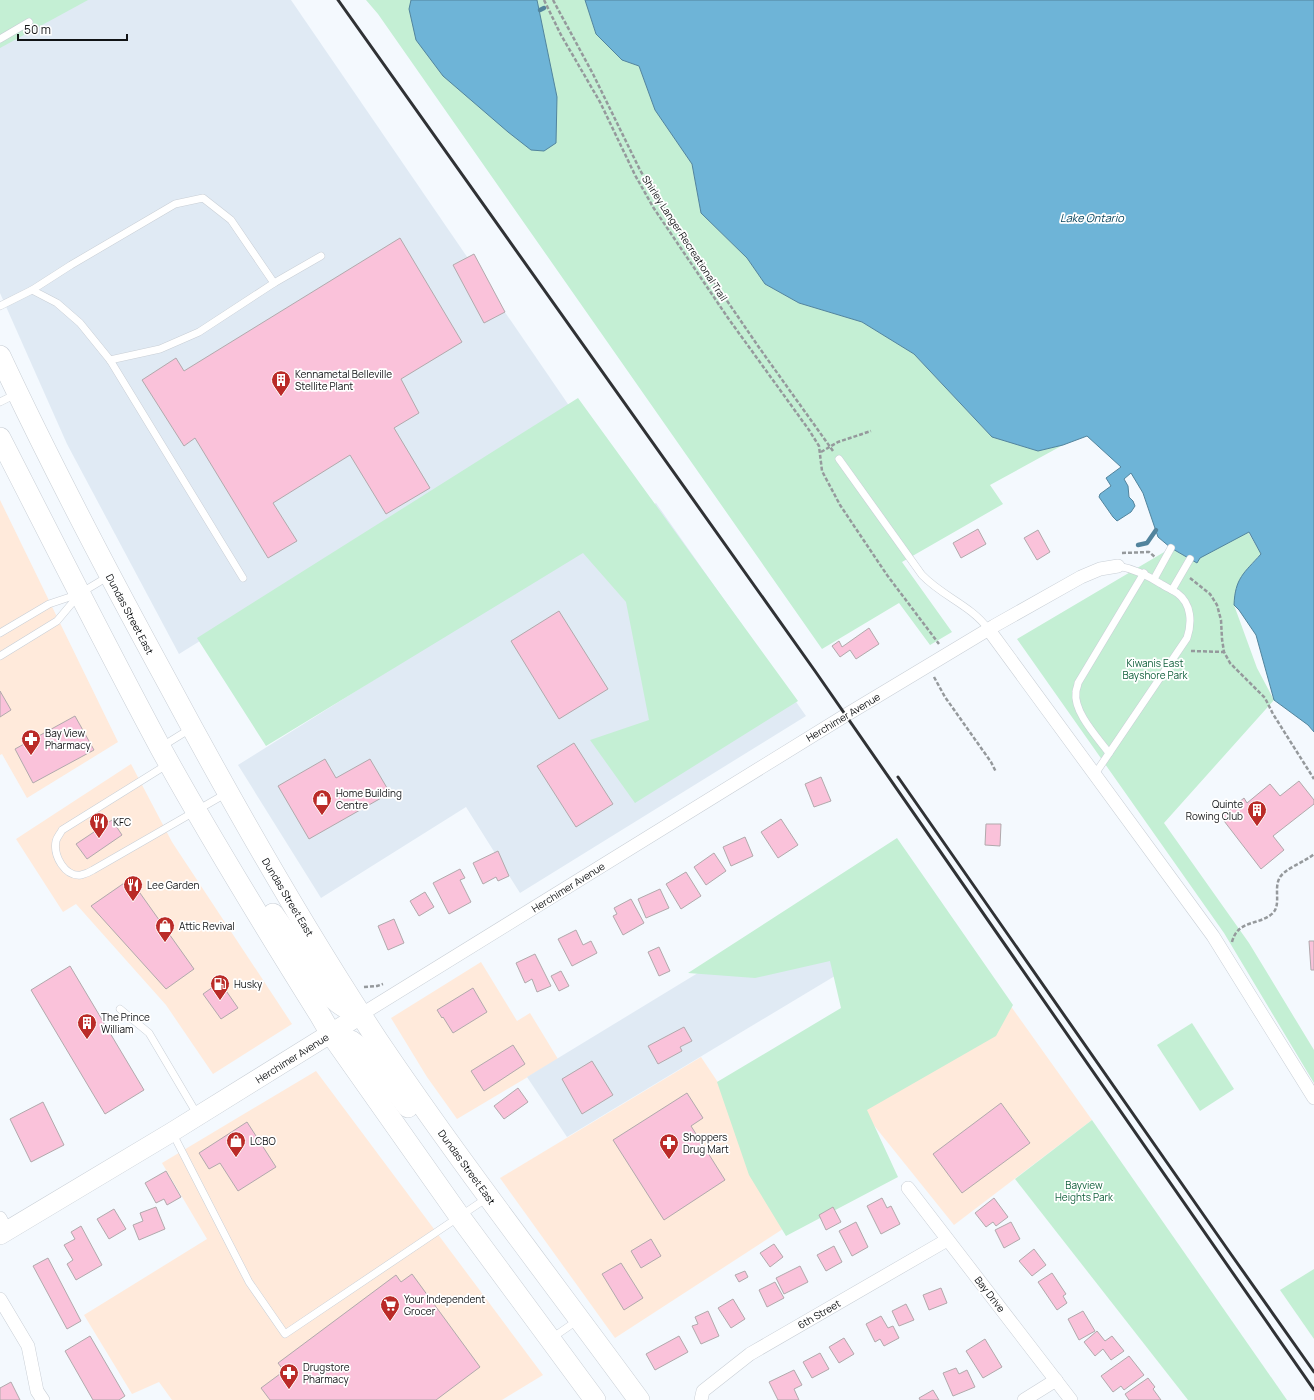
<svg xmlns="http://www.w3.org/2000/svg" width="1314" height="1400" font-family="Manrope,sans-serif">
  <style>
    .commercial { fill: #ffeadb }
    .built { fill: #e0eaf4 }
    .green { fill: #c4efd4 }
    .water { fill: #6eb4d7; stroke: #52849d }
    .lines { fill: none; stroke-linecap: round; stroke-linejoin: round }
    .stream { stroke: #52849d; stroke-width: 4.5 }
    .building { fill: #fac2da; stroke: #b1a9ac }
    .lane-casing { stroke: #c9cfd6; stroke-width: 8 }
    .street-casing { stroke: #c9cfd6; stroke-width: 14 }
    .secondary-casing { stroke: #c9cfd6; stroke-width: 20 }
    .primary-casing { stroke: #c9cfd6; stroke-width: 22 }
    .path { stroke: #95999c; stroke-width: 2.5; stroke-dasharray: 4 2; stroke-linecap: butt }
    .lane { stroke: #fff; stroke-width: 7 }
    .street { stroke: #fff; stroke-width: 13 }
    .secondary { stroke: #fff; stroke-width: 19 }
    .primary { stroke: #fff; stroke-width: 21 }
    .rail { stroke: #303235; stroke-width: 3 }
    .labels { text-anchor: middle; stroke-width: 3.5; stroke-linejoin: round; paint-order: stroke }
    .street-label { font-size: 10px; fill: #111315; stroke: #fff }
    .poi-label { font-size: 10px; fill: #111315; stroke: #fff; text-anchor: start }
    .park-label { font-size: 10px; fill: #105f3b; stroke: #fff }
    .water-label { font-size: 11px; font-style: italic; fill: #07445c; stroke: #fff }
  </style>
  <rect width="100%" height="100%" fill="#f4f9fe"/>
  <g class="commercial">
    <path d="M0,500L118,742L27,798L2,754L0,755Z"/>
    <path d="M131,764L172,842L292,1024L213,1074L166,1005L76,904L63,912L16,839Z"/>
    <path d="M481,962L517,1021L530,1013L558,1059L457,1119L427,1077L391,1018Z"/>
    <path d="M1010,1005L1092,1120L954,1225L856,1103Z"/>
    <path d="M701,1057L806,1214L615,1338L500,1178Z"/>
    <path d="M316,1071L543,1375L502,1400H172L159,1382L132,1394L84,1315L207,1239L162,1163Z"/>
  </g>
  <g class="built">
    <path d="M80,0H291L572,410L179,654L67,444L0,293V46Z"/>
    <path d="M656,503L806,716L520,893L466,807L321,898L238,765Z"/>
    <path d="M900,850L943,911L567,1137L527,1077Z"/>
  </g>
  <g class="green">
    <path d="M0,0H88L0,48Z"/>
    <path d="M366,0H585L596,34L622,60L639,66L655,110L692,164L701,213L747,258L765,284L799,303L862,322L914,354L992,437L1038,451L1063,445L990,485L1003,504L902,562L952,632L930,645L899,603L822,649L378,14Z"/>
    <path d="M578,398L798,701L635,803L590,740L649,720L626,602L583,553L266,746L197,638Z"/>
    <path d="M1248,532L1261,554L1246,570L1234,605L1257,668L1274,700L1164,823L1249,943L1314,1050V1083L1224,933L1017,639L1171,548L1197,563L1199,558Z"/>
    <path d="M897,838L1013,1005L996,1036L867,1110L898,1177L786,1236L749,1175L717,1082L841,1008L830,961L755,978L688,973Z"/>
    <path d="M1192,1023L1234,1089L1200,1111L1157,1045Z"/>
    <path d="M1092,1120L1287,1400H1188L1015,1179Z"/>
    <path d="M1314,1269V1339L1280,1290Z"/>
  </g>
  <g class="water">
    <path d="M411,0H537L557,97L556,143L544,151L531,150L508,132L443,76L416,40L409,9Z"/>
    <path d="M585,0H1314V732L1308,725L1274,700L1256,635L1239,610L1234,605C1235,578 1244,573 1261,554L1249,532L1200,558L1197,563L1171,548L1158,537L1143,493L1131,473L1124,479L1128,486L1129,497L1133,501L1135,506L1131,512L1117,521L1113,517L1099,497L1100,494L1111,486L1106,478L1121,467L1087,436L1063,445L1038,451L992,437L914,354L862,322L799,303L765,284L747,258L701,213L692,164L655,110L639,66L622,60L596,34Z"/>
  </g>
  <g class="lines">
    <g class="stream">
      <path d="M540,10L544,8"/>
      <path d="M1138,545L1147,543L1156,530"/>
    </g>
  </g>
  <g class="building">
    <path d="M400,238L462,342L401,379L419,413L394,428L430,488L386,514L350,455L273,503L297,541L268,558L195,438L184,446L142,380L176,358L184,371Z"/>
    <path d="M474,254L505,312L484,323L453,265Z"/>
    <path d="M978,529L986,544L961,558L953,543Z"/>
    <path d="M1038,530L1050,552L1037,560L1024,538Z"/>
    <path d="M559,611L608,689L559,719L511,641Z"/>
    <path d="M869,628L879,644L856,659L850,650L840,657L832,646L839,641L842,647Z"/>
    <path d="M0,691L11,710L0,717Z"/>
    <path d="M75,716L94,750L33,783L15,749Z"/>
    <path d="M574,743L613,804L576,827L537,766Z"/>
    <path d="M325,759L336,778L370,759L390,793L309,839L278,786Z"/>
    <path d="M821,777L831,801L814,807L805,784Z"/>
    <path d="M1299,781L1314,800V804L1273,836L1284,850L1261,869L1221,817L1244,798L1247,803L1270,784L1280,796Z"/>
    <path d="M781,819L798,845L778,858L761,832Z"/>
    <path d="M112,820L122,835L87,859L76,844Z"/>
    <path d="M986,824H1001L1000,846L985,845Z"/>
    <path d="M745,837L753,856L731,866L723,847Z"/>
    <path d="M498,851L509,876L498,881L496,877L483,884L473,863Z"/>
    <path d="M714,853L726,871L706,885L694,867Z"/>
    <path d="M460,869L465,878L460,880L471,902L449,914L433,883Z"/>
    <path d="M686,872L701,896L681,909L666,884Z"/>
    <path d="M130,879L194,969L166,989L91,906Z"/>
    <path d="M660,889L669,908L646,918L638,899Z"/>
    <path d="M425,892L434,907L419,916L410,901Z"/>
    <path d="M631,899L644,923L623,935L613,916L617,914L614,908Z"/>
    <path d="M394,919L404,943L388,950L378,926Z"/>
    <path d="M576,930L583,945L591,941L597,953L572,966L558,939Z"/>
    <path d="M1309,941H1314V970H1311Z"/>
    <path d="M659,947L670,971L659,976L648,952Z"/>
    <path d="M535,954L551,986L537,992L532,979L525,983L516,963Z"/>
    <path d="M70,966L144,1090L105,1114L31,990Z"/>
    <path d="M561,971L569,986L559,991L551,976Z"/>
    <path d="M220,982L238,1008L221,1019L203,994Z"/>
    <path d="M473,988L487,1012L453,1033L443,1017L442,1018L437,1010Z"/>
    <path d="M684,1027L692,1041L680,1047L682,1051L658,1064L648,1046Z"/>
    <path d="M513,1045L525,1064L484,1091L471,1071Z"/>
    <path d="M592,1061L613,1095L582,1114L562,1079Z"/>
    <path d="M518,1088L528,1102L504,1119L494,1106Z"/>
    <path d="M687,1093L703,1118L691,1126L725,1180L664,1220L613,1140Z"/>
    <path d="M43,1102L64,1145L31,1162L10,1119Z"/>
    <path d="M1001,1103L1030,1143L962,1193L933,1154Z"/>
    <path d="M247,1122L276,1167L238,1191L220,1163L209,1169L199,1153Z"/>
    <path d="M166,1171L181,1197L167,1205L164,1199L156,1203L145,1183Z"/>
    <path d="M882,1198L887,1208L891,1206L900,1224L881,1234L867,1206Z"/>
    <path d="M994,1198L1008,1217L996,1226L993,1222L986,1227L975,1213Z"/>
    <path d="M156,1207L165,1229L139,1240L133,1225L143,1221L140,1213Z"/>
    <path d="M833,1207L841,1222L826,1230L819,1215Z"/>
    <path d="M114,1209L126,1229L109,1239L97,1219Z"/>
    <path d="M856,1222L868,1247L852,1256L839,1231Z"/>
    <path d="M1011,1222L1020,1239L1004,1248L995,1230Z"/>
    <path d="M81,1226L102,1265L76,1280L67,1264L73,1260L64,1245L75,1239L71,1232Z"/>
    <path d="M651,1239L661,1256L641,1268L631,1251Z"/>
    <path d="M774,1244L783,1257L770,1267L760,1253Z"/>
    <path d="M834,1246L842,1262L826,1271L817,1255Z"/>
    <path d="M1034,1249L1046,1265L1032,1276L1019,1261Z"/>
    <path d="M48,1258L81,1321L67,1329L33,1266Z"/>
    <path d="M621,1263L643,1298L624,1310L602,1274Z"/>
    <path d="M800,1266L808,1282L784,1294L776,1278Z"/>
    <path d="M745,1271L748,1277L739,1282L735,1275Z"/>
    <path d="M1052,1273L1066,1294L1063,1296L1067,1303L1057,1310L1038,1282Z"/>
    <path d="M412,1274L480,1367L436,1400H270L261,1388L284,1371L278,1363L396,1275L401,1282Z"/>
    <path d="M775,1282L784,1298L767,1307L759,1290Z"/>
    <path d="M941,1288L947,1303L929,1310L923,1295Z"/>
    <path d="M733,1299L745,1319L731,1328L718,1308Z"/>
    <path d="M906,1304L914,1320L899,1326L892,1311Z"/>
    <path d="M708,1311L719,1336L701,1344L692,1326L698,1324L695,1317Z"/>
    <path d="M1083,1311L1095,1331L1079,1340L1068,1319Z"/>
    <path d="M881,1316L888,1328L893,1326L899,1338L884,1346L880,1339L875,1342L866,1324Z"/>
    <path d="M1097,1331L1105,1341L1112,1336L1124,1351L1111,1360L1103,1349L1095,1356L1084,1342Z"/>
    <path d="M90,1336L125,1396L119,1400H93L65,1351Z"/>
    <path d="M679,1336L688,1352L655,1370L646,1354Z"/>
    <path d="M844,1338L854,1354L839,1363L829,1347Z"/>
    <path d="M985,1339L1002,1367L983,1378L966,1351Z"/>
    <path d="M820,1353L829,1369L812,1378L803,1362Z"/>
    <path d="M1129,1356L1144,1375L1124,1390L1121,1386L1113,1392L1101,1376Z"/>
    <path d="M956,1368L959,1374L967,1370L975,1387L953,1396L943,1373Z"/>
    <path d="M794,1370L802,1385L794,1389L799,1400H778L769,1382Z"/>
    <path d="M1148,1378L1155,1387L1153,1389L1161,1400H1129L1125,1394Z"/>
    <path d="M11,1382L20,1400H0V1388Z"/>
    <path d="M933,1390L939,1400H920L919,1398Z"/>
  </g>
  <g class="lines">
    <defs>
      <g id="lane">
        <path d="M0,39L29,22"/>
        <path d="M32,290L71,265L175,204L203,198L231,220L274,283"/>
        <path d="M0,306L32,290L57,303L80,323L110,360L243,578"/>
        <path d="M110,360L160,349L199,332L274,283L321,256"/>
        <path d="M0,402L16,394"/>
        <path d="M839,459L922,575C943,597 971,605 989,630"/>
        <path d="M1154,579L1171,548"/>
        <path d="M1172,590L1190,559"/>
        <path d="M0,633L49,604L79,594L109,576"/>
        <path d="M0,656L57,621L78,596"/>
        <path d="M161,747L190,729"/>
        <path d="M1109,753C1098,738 1073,712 1076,692C1076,689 1078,686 1078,683L1144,573"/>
        <path d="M168,764L62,830C60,834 57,837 56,841C53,856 65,877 81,875C85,874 90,872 93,870L227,793"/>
        <path d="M1095,774L1187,638C1192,623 1192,604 1177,593C1172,590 1166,587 1161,584C1147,575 1135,569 1118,566"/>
        <path d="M120,1009L149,1033L197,1114"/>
        <path d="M172,1132L249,1282L285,1334L487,1198"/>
        <path d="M552,1338L578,1320"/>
      </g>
      <g id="street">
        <path d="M989,630L1213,936L1314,1098"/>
        <path d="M362,1014L846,715L994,626L1081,577L1100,569L1118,566"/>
        <path d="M908,1188L1071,1400"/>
        <path d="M0,1218L7,1231"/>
        <path d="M0,1299L28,1346L37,1391L43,1400"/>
        <path d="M701,1400L703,1391L750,1354L947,1240"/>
        <path d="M1024,1400L1056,1380"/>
      </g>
      <path id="secondary" d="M0,1235L172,1132L362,1014"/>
      <g id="primary">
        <path d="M0,356C52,467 110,577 169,685C234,806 302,926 378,1041C461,1164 552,1281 639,1400"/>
        <path d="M0,438C53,541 105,645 160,747C210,838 265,927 320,1015L331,1034L460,1217L595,1400"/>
        <path d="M273,914L331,996C340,1006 349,1010 362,1014"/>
        <path d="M332,1034L351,1041L362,1049L408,1107"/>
      </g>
    </defs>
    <use href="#lane" class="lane-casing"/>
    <use href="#street" class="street-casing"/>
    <use href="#secondary" class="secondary-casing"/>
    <use href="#primary" class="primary-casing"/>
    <g class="path">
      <path d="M544,0L561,35L600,102L635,175L653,207L728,318L809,430L819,446L822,471L840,505L887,575L939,644"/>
      <path d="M553,0L593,74L640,170L656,197L758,346L833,451"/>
      <path d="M821,452L838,442L871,431"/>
      <path d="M1122,553L1149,552L1155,557"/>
      <path d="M1190,578L1210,594L1217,605L1221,620L1222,639L1224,652L1230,663L1265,698L1273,714L1314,779"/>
      <path d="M1191,651L1224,652"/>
      <path d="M934,677L945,697L991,762L996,772"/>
      <path d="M1232,942C1238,919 1259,926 1273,913C1281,904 1274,890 1279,879C1283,869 1305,862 1314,854"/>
      <path d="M364,987L377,986L383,984"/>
    </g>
    <use href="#lane" class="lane"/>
    <use href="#street" class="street"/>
    <use href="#secondary" class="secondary"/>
    <use href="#primary" class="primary"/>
    <g class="rail">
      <path d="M338,0L815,671L1314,1390"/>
      <path d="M898,777L1228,1250L1314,1372"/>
    </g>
  </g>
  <defs>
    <symbol id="building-pin" viewBox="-11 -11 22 30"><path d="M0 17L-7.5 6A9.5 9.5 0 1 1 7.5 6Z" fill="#ba2b28" stroke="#fff"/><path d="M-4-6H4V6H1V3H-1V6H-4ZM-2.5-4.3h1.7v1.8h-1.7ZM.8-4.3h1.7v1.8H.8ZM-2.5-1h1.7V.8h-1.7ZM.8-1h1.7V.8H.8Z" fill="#fff"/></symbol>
    <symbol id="pharmacy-pin" viewBox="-11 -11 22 30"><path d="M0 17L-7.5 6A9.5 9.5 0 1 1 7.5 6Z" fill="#ba2b28" stroke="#fff"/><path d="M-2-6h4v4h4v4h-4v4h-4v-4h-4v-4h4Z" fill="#fff"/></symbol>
    <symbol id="shop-pin" viewBox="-11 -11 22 30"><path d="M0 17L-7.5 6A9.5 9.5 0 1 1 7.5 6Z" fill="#ba2b28" stroke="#fff"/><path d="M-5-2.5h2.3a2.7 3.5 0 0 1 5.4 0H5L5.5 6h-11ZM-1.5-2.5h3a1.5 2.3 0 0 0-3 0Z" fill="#fff"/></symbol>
    <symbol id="restaurant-pin" viewBox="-11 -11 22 30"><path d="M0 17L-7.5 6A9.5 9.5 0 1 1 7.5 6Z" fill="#ba2b28" stroke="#fff"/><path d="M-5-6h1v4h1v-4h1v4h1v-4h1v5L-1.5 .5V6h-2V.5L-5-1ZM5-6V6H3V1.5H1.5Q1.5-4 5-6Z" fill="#fff"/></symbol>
    <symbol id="fuel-pin" viewBox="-11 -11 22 30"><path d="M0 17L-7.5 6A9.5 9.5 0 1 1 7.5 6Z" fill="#ba2b28" stroke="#fff"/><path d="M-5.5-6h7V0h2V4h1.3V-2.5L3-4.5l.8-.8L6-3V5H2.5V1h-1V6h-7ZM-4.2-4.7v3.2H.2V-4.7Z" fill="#fff"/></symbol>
    <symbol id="supermarket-pin" viewBox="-11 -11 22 30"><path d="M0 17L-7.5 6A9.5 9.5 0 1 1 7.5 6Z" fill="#ba2b28" stroke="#fff"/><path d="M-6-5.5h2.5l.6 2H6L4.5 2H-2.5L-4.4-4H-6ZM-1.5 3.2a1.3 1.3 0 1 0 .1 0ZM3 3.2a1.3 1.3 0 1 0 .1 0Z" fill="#fff"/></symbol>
  </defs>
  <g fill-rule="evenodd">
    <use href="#building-pin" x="270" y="369" width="22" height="30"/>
    <use href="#pharmacy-pin" x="20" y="728" width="22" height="30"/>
    <use href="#shop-pin" x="311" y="788" width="22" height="30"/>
    <use href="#building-pin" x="1246" y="799" width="22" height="30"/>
    <use href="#restaurant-pin" x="88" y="811" width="22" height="30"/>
    <use href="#restaurant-pin" x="122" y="874" width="22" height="30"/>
    <use href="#shop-pin" x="154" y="915" width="22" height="30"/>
    <use href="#fuel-pin" x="209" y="973" width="22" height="30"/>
    <use href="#building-pin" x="76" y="1012" width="22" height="30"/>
    <use href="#shop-pin" x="225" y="1130" width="22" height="30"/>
    <use href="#pharmacy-pin" x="658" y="1132" width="22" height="30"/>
    <use href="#supermarket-pin" x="379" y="1294" width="22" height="30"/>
    <use href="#pharmacy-pin" x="278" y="1362" width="22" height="30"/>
  </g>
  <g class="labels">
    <g class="street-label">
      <text transform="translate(685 238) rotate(57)" y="4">Shirley Langer Recreational Trail</text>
      <text transform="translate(130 614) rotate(62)" y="4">Dundas Street East</text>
      <text transform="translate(843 717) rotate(-31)" y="4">Herchimer Avenue</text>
      <text transform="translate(568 887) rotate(-32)" y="4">Herchimer Avenue</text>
      <text transform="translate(288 897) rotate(59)" y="4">Dundas Street East</text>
      <text transform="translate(292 1058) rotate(-32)" y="4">Herchimer Avenue</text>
      <text transform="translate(467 1167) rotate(54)" y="4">Dundas Street East</text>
      <text transform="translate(990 1294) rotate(52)" y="4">Bay Drive</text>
      <text transform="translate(819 1314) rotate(-30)" y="4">6th Street</text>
    </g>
    <g class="poi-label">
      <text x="295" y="378">Kennametal Belleville<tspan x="295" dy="12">Stellite Plant</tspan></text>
      <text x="45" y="737">Bay View<tspan x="45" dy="12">Pharmacy</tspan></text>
      <text x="336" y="797">Home Building<tspan x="336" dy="12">Centre</tspan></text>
      <text x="1243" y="808" text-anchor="end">Quinte<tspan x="1243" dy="12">Rowing Club</tspan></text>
      <text x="113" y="826">KFC</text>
      <text x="147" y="889">Lee Garden</text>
      <text x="179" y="930">Attic Revival</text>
      <text x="234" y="988">Husky</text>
      <text x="101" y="1021">The Prince<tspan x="101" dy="12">William</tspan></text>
      <text x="683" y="1141">Shoppers<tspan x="683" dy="12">Drug Mart</tspan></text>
      <text x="250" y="1145">LCBO</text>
      <text x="404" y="1303">Your Independent<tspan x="404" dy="12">Grocer</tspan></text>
      <text x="303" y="1371">Drugstore<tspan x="303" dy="12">Pharmacy</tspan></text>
    </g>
    <g class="park-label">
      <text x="1155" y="667">Kiwanis East<tspan x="1155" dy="12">Bayshore Park</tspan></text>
      <text x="1084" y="1189">Bayview<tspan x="1084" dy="12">Heights Park</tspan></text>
    </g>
    <g class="water-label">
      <text x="1092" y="222">Lake Ontario</text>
    </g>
  </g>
  <path d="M18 34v6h109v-6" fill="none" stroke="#111315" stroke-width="2"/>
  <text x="24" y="34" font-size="12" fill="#111315" stroke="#ffffff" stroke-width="3" paint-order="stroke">50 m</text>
</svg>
